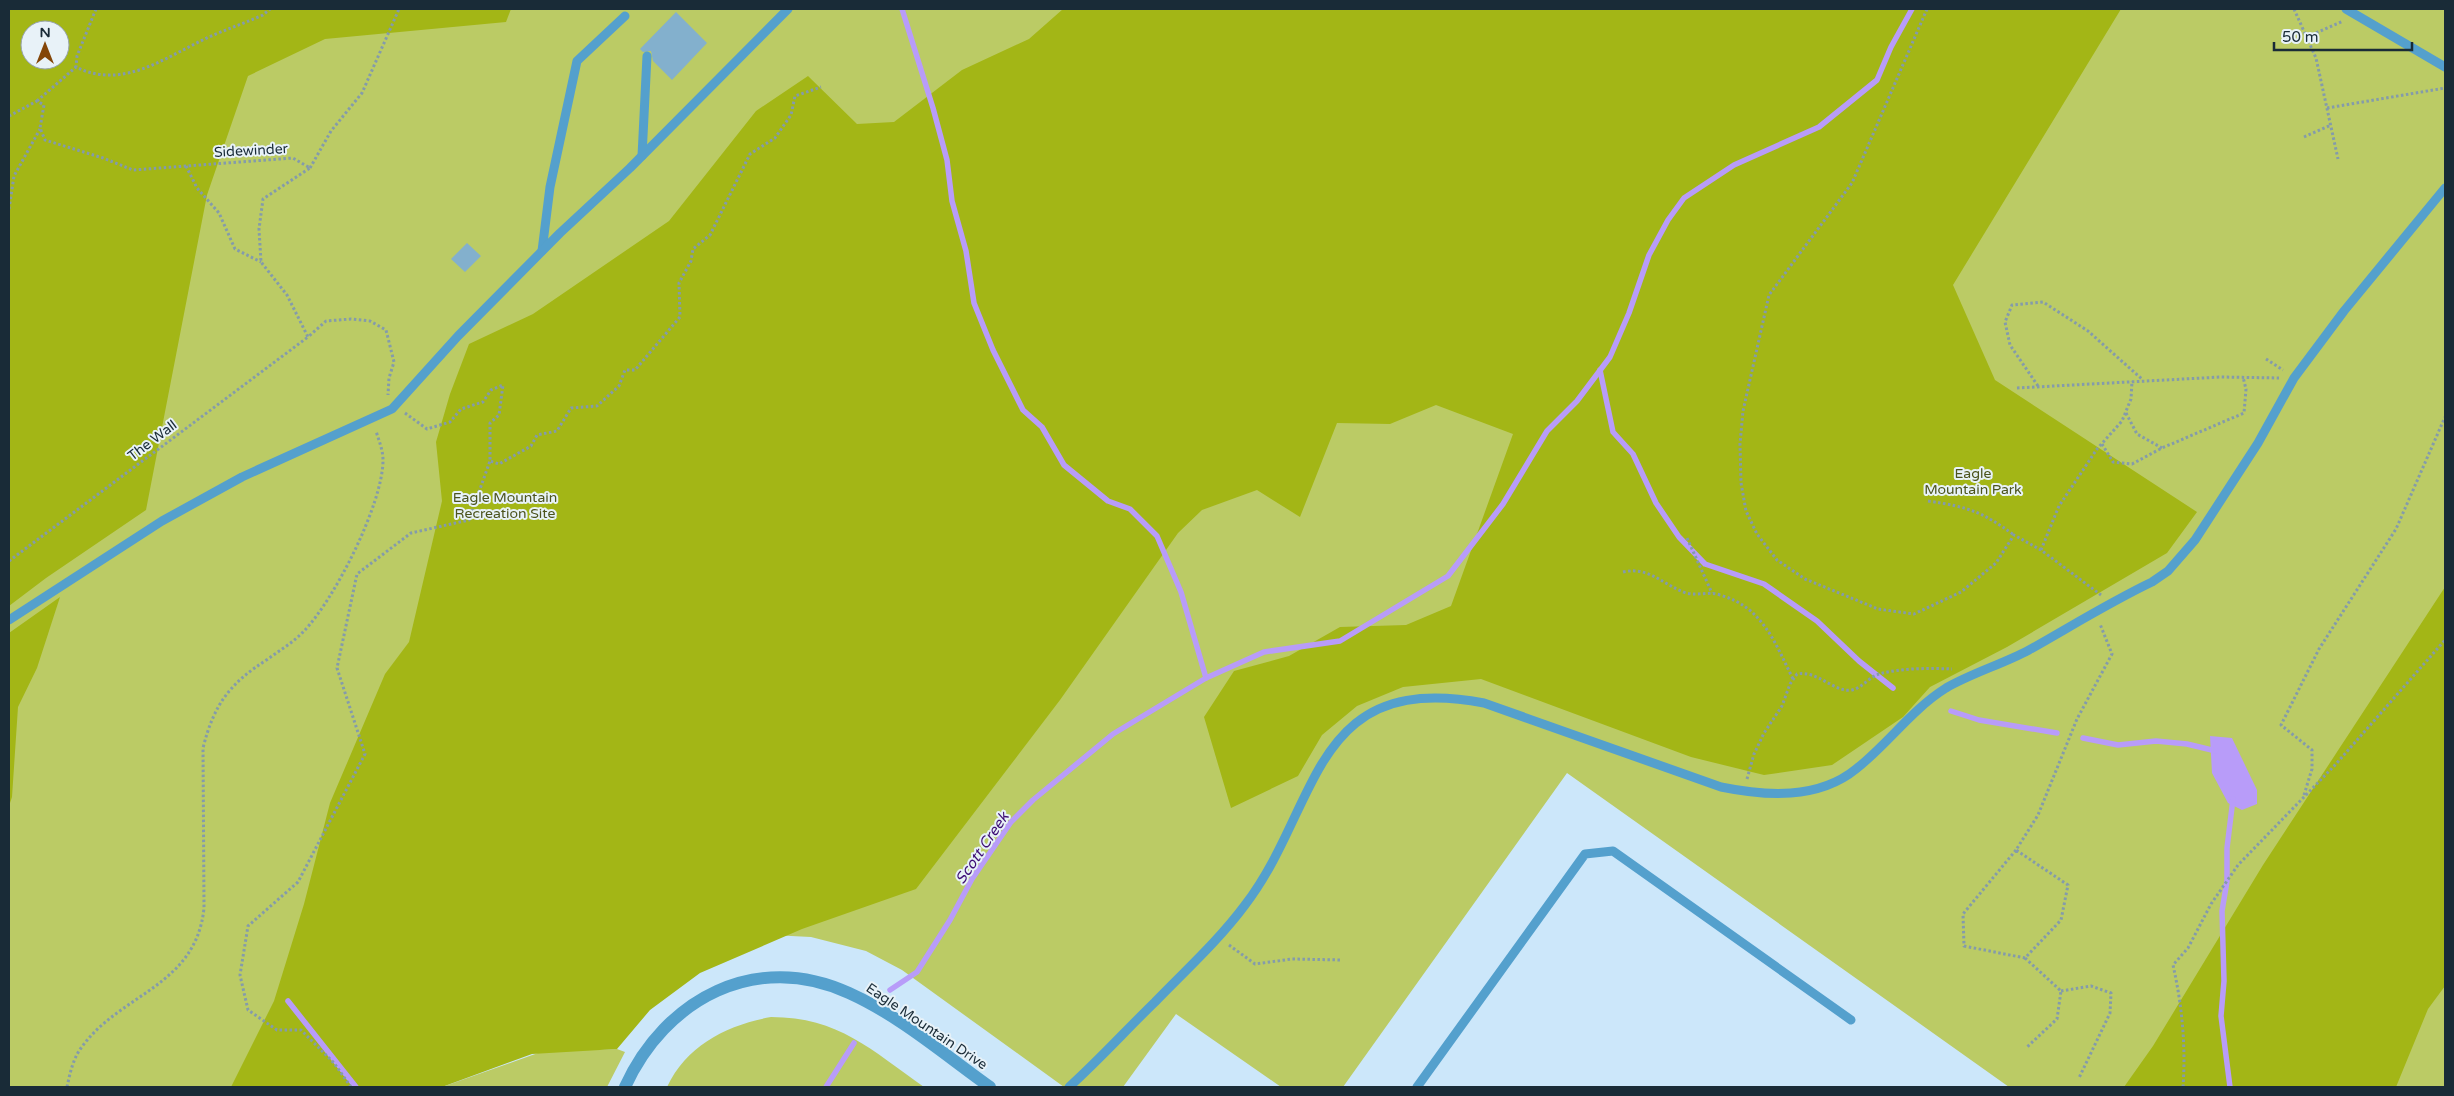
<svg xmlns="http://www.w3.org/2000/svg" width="2454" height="1096" font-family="'Varela Round',sans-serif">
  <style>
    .green { fill: #bbcb65; fill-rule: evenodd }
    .forest { fill: #a3b616; fill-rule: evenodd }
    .water { fill: #b89cf9 }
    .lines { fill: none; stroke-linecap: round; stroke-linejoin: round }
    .stream { stroke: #b89cf9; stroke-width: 5.5 }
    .building { fill: #83b0cd }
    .path { stroke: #849bab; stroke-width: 3; stroke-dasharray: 2.5 2.5; stroke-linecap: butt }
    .service { stroke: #54a0cd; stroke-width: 9 }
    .minor { stroke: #54a0cd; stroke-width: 12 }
    .labels { text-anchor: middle; stroke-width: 4; stroke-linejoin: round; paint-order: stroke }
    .street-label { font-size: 14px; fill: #192b37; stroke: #e8f2f8 }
    .park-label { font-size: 14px; fill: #4c541d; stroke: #e8f2f8 }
    .water-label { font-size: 15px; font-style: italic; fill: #3e0e75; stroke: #e8f2f8 }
  </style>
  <rect width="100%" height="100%" fill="#cce7fa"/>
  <g class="green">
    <path d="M9,9H2445V1087H2009L1567,773L1343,1087H1281L1176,1014L1123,1087H1064L902,970L866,951L811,937L771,935L648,983L595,1050L617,1049L625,1052L607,1087H442L538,1053L573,1015L379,1087H9ZM30,30H60V60H30Z"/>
    <path d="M771,1017C839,1017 871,1050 924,1087H667C687,1045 727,1025 771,1017Z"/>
  </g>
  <g class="forest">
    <path d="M9,9H511L506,22L325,39L248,76L207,195L146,510L46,578L9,606ZM30,30H60V60H30Z"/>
    <path d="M1063,9H2121L1953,285L1995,380L2197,512L2167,553L2007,647L1930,687L1903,717L1832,765L1764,775L1691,757L1481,679L1403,687L1357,706L1322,735L1298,776L1231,808L1204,717L1234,671L1289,656L1340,627L1406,625L1451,606L1513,434L1436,405L1390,424L1337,423L1300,517L1257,490L1202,510L1178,533L1060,700L916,889L802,929L700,973L650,1010L617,1049L532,1054L442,1087H231L274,1001L304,904L330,803L385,674L409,642L442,501L436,442L450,394L469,344L533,314L669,221L756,111L808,76L857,124L894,122L962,70L1029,39Z"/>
    <path d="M2445,587V986L2428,1009L2396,1087H2124L2153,1046L2263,865Z"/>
    <path d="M60,597L37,668L18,707L12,797L9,806V633Z"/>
  </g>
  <path class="water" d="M2210,736L2232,738L2257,790V804L2242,810L2228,803L2212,773Z"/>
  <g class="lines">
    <g class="stream">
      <path d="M902,9L933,108L947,160L952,201L966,251L974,303L993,350L1023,410L1042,427L1064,465L1108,501L1130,509L1157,536L1181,592L1206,678"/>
      <path d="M1600,370L1613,432L1633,454L1656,503L1679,537L1705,564L1764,584L1817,621L1859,661L1893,688"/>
      <path d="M1951,711L1979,720L2057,733"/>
      <path d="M2083,738L2118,745L2156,741L2187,744L2216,751"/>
      <path d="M890,990L917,972L950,920L972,879L1011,822L1033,800L1113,734L1206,678L1264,652L1340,641L1448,576L1503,504L1547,431L1577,401L1610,357L1629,313L1649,255L1668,220L1684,198L1734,165L1819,127L1877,80L1891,47L1912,9"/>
      <path d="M288,1001L356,1087"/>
      <path d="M826,1087L854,1043"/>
      <path d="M2230,1087L2221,1016L2224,981L2222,911L2227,881V848L2233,799"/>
    </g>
  </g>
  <g class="building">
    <path d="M676,12L707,43L672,80L653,61L651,51L643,52L640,49Z"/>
    <path d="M467,243L481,256L465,272L451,259Z"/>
  </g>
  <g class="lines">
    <g class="path">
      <path d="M96,9L77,56L76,67C123,91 167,56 209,37C227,29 245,23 263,15L270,9"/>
      <path d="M1927,9L1852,183L1769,295L1743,411L1740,444L1741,483L1746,511L1757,534L1777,560L1805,579L1878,609L1914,614L1961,592L1996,563L2014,535L2041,550L2101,595"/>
      <path d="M2294,9L2316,58L2338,159"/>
      <path d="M2307,37L2343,21"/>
      <path d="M37,101L76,67"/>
      <path d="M2327,108L2445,88"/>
      <path d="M9,116L37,101L44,105L40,128L45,140L103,158L133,170L293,158L310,168L263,199L259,229L261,262L287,295L308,337L326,321L351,319L370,321L386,330L394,362L389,378L388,395"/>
      <path d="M2304,137L2331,125"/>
      <path d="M186,166L197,188L219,213L235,249L261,262"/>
      <path d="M310,168L331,131L362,93L399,9"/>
      <path d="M9,209L14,176L40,129"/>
      <path d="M2266,359L2283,370"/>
      <path d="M2038,386L2010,345L2005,322L2012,305L2043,302L2088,331L2143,380"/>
      <path d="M2017,388L2221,377L2279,378"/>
      <path d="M405,413L427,429L450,422L461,409L483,402L491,390L503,385L499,415L490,423V461L499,464L531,446L537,435L557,431L571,408L597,406L619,386L625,370H635L680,317L679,283L691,261L693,249L710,235L750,154L775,138L791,115L795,96L821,87"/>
      <path d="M2126,413L2137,434L2162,448"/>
      <path d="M2102,444L2113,462L2132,464L2162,448L2244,413L2246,389L2243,377"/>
      <path d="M1928,501C1968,507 1981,511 2014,535"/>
      <path d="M1687,538L1712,593"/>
      <path d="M2041,550L2059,506L2097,449L2122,421L2131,399L2132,381"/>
      <path d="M9,561L308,337"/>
      <path d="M1623,572C1649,566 1663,585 1686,593C1698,596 1709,591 1720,595C1763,607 1775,643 1793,679"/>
      <path d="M1747,779L1754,754L1764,733L1782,706L1790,684L1797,674C1818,670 1834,693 1852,690C1862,688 1869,677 1879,674C1901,668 1929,668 1952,669"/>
      <path d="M2304,795L2312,769V750L2281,725L2319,649L2396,529L2445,417"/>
      <path d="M2016,850L1963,914L1964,946L2025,958L2061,920L2068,885L2016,850L2038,815L2077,719L2112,654L2100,624"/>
      <path d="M1229,945L1255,964L1292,959L1342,960"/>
      <path d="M2025,958L2061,991L2057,1019L2026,1048"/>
      <path d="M2061,991L2091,986L2111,993L2110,1013L2079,1078"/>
      <path d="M67,1087C70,1073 73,1059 81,1048C120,993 196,987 204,908L203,748C214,704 230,683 268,659C280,650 294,642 304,631C334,600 383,504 383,460C383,450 379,441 376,431"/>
      <path d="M351,1087L334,1063L301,1030H277L248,1010L240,975L248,926L298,882L365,754L337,668L357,574L411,533L469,520L490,461"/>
      <path d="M2183,1087C2186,1046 2182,1005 2173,965L2188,948L2211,904L2238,865L2336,764L2445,640"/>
    </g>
    <g class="service">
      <path d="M2346,9L2445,67"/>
      <path d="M642,156L647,56"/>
      <path d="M542,251L550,187L577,61L625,16"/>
      <path d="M9,620L162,521L242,477L392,409L458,336L560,233L630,168L788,9"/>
      <path d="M1069,1087C1099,1060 1126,1030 1155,1002C1186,970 1219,940 1245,905C1321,806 1310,670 1484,703L1721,787C1765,796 1818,800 1856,769C1888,744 1911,710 1946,688C1972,673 2003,664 2029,650C2070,627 2110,602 2152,582L2168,571L2195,540L2258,443L2294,378L2344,311L2445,188"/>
      <path d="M1417,1087L1585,854L1613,851L1851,1020"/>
    </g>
    <path class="minor" d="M625,1087C665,999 756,950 849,993C900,1016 945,1055 990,1087"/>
  </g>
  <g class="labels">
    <g class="street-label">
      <text transform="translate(251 150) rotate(-3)" y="5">Sidewinder</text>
      <text transform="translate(152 440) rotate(-37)" y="5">The Wall</text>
      <text transform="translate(927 1026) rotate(34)" y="5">Eagle Mountain Drive</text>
    </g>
    <g class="park-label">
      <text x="1973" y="478">Eagle<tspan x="1973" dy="16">Mountain Park</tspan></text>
      <text x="505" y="502">Eagle Mountain<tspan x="505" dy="16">Recreation Site</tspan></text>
    </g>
    <g class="water-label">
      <text transform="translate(982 848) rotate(-56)" y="5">Scott Creek</text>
    </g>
  </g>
  <rect width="2454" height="1096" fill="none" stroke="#192b37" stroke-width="20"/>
  <g transform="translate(45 45)"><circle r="24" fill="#e8f2f8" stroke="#95a2ab"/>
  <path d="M0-4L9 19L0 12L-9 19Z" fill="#844608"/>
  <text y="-8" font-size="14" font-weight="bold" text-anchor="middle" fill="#192b37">N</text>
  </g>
  <path d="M2274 42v8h138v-8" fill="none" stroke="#192b37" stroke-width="2.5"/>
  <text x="2282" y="42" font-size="15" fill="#192b37" stroke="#e8f2f8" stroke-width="4" paint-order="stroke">50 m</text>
</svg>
